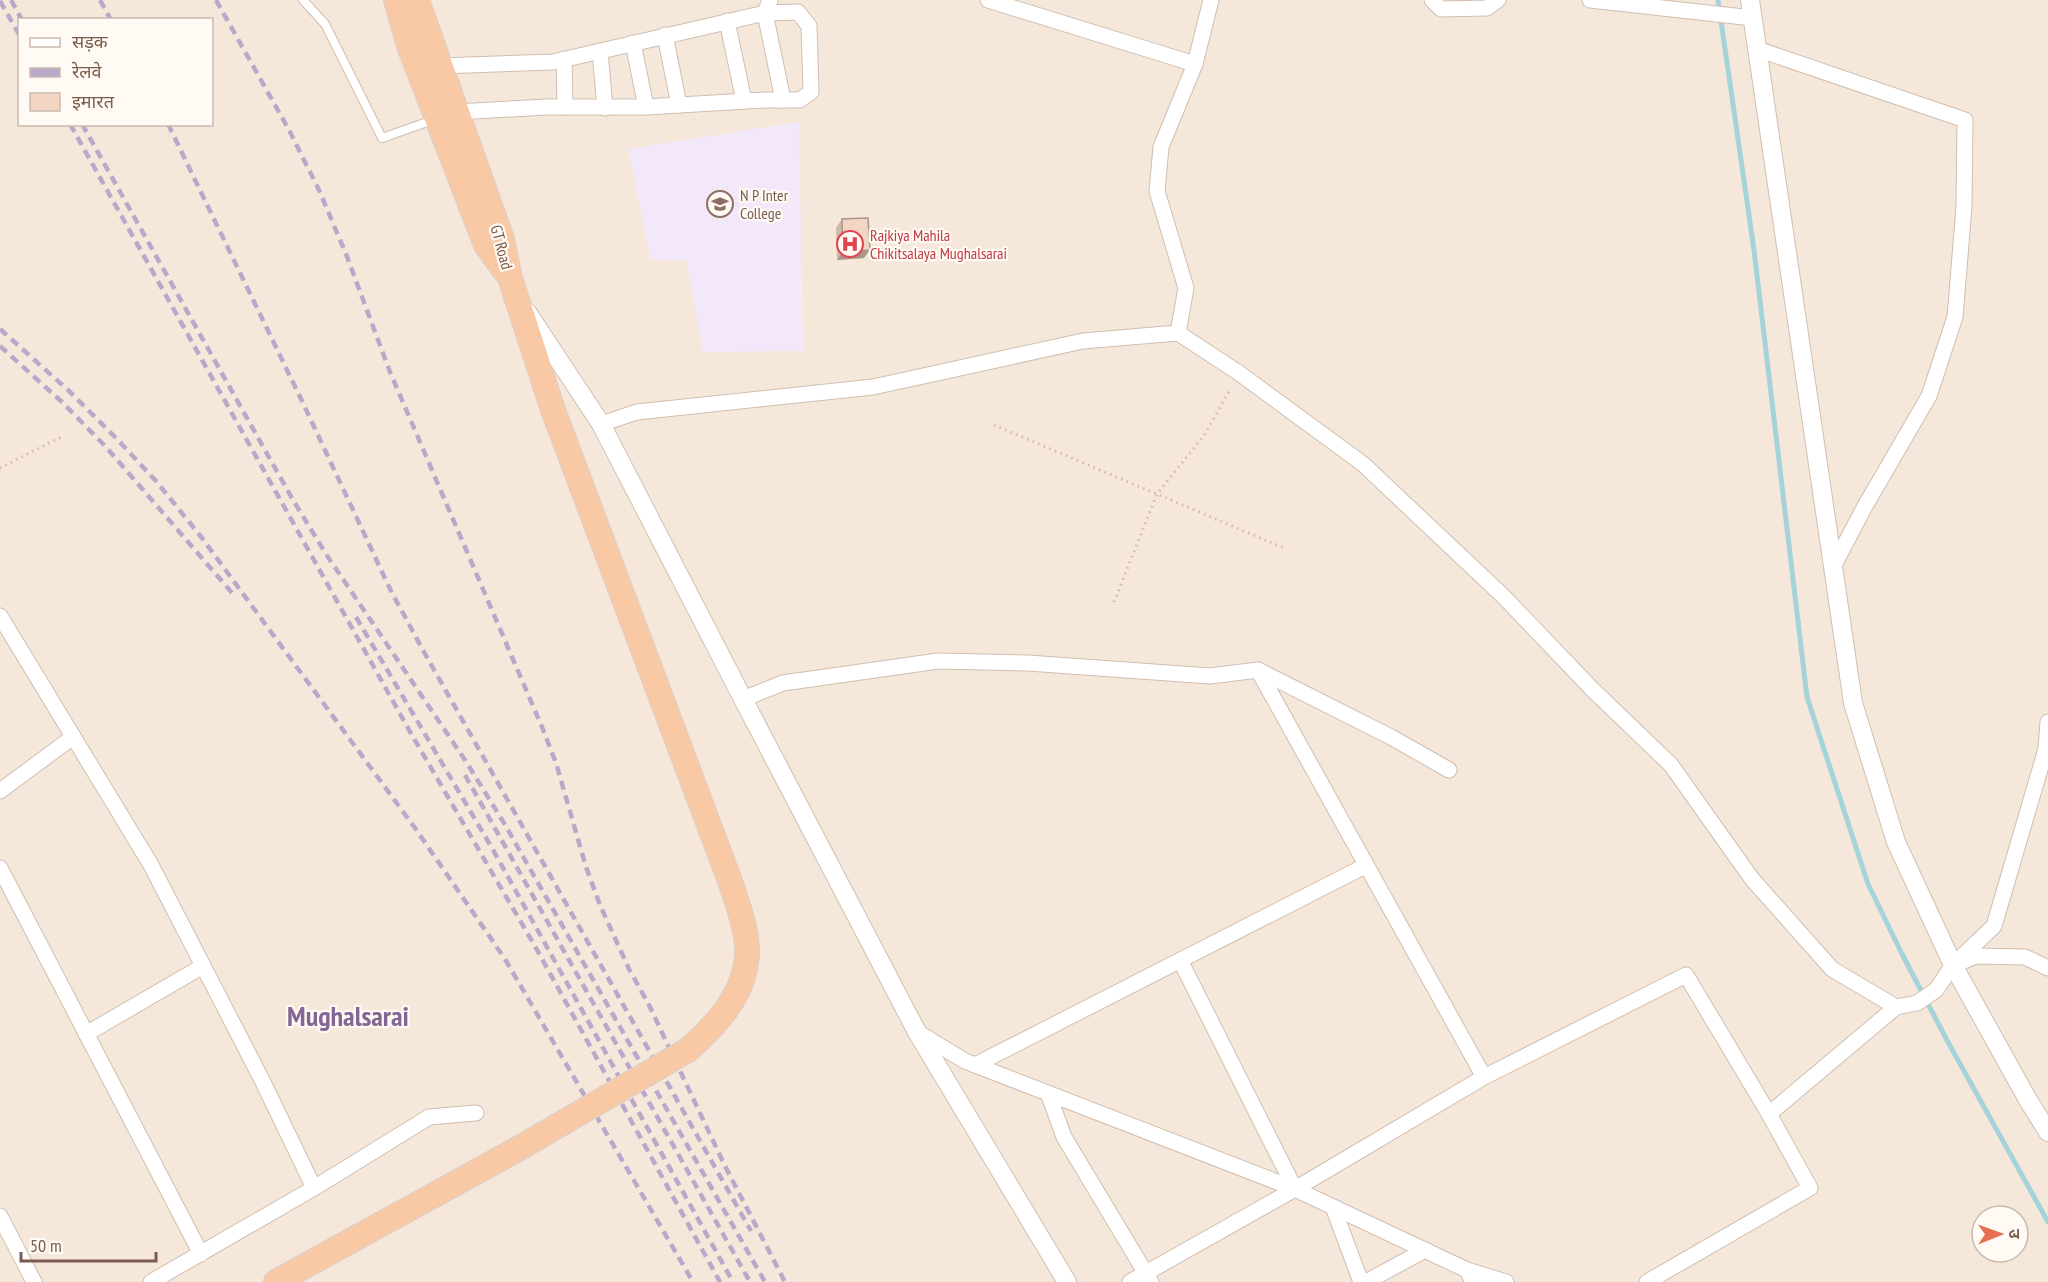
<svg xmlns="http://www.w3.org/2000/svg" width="2048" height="1282" font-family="'PT Sans Narrow','Noto Sans Devanagari',sans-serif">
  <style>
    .residential { fill: #f5e8da; fill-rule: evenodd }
    .education { fill: #f3e8fa }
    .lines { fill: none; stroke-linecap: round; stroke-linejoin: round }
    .stream { stroke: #a5d3da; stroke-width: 5 }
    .service-casing { stroke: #d1beb0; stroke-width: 10 }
    .minor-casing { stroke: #d1beb0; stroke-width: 17 }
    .tertiary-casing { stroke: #d1beb0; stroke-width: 20 }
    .trunk-casing { stroke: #dad1cd; stroke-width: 26 }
    .path { stroke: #d9b8a5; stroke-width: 3; stroke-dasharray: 1.5 4.5; stroke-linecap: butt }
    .service { stroke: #fff; stroke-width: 8 }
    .minor { stroke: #fff; stroke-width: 15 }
    .tertiary { stroke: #fff; stroke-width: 18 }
    .trunk { stroke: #f9c8a4; stroke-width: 24 }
    .rail { stroke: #b9a8c9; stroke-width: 4.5; stroke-dasharray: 9 6; stroke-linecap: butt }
    .trunk-bridge-casing { stroke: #dad1cd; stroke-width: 26; stroke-linecap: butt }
    .trunk-bridge { stroke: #f9c8a4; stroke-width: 24 }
    .wall { fill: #d1b7a8 }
    .shaded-wall { fill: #aa9588 }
    .building { fill: #f3d5c3; stroke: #aa9588; stroke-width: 1.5 }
    .labels { text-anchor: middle; stroke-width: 4.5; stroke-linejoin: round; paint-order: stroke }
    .education-label { font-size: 16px; fill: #785e54; stroke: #fffaf3; text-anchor: start }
    .health-label { font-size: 16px; fill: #be3a42; stroke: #fffaf3; text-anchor: start }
    .street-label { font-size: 16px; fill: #7a5c4d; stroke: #fffaf3 }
    .town-label { font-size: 28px; font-weight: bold; fill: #846695; stroke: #fffaf3 }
  </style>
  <rect width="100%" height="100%" fill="#fdf6ec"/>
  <path class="residential" d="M0,0H2048V1282H0ZM20,20H212V124H20ZM1982,1216H2018V1252H1982Z"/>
  <path class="education" d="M799,122L803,351L703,352L686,260H651L628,149Z"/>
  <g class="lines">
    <path class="stream" d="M1718,0L1754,250L1807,697L1868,884L1902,954L1949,1044L2048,1222"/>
    <defs>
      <path id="service" d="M303,0L325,24L382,138L433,120"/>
      <g id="minor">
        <path d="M770,0L765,13L783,100"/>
        <path d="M988,0L1195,64L1211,0"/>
        <path d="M1432,0L1441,9L1487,8L1498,0"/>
        <path d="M1590,0L1753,18"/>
        <path d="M727,21L744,101"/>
        <path d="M665,35L679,105"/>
        <path d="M633,43L646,107"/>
        <path d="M1757,49L1965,120L1964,207L1955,317L1929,396L1865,506L1833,567"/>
        <path d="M600,51L605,108"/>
        <path d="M564,59L565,107"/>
        <path d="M440,66L553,62L765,13L798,12L809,26L811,92L800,100H764L646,107H546L457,112"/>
        <path d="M1178,333L1186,288L1157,191L1161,147L1195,64"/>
        <path d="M601,424L637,412L873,387L1083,341L1178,333L1239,373L1363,464L1503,596L1593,690L1671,765L1752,879L1832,969L1896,1007L1917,1003L1936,990L1953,965L1994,926L2046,749L2048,722"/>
        <path d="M0,616L151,865L262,1080L314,1188"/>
        <path d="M1258,670L1484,1077"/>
        <path d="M743,699L783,683L938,661L1028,663L1210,676L1258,670L1391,737L1449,770"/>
        <path d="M0,791L73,737"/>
        <path d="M0,868L201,1254"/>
        <path d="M1180,960L1295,1189"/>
        <path d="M1961,962L1976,956L2025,957L2048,968"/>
        <path d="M917,1032L965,1061L1295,1189L1467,1270L1473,1282"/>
        <path d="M86,1034L203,966"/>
        <path d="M975,1065L1365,866"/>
        <path d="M1048,1093L1064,1137L1151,1282"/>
        <path d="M1333,1207L1361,1282"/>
        <path d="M0,1216L34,1282"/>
        <path d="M1467,1270L1506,1282"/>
        <path d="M151,1282L314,1188L429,1117L476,1113"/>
        <path d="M1130,1282L1295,1189L1484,1077L1686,975L1769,1114"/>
        <path d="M1366,1282L1425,1250"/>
        <path d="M1647,1282L1810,1188L1769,1114L1896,1007"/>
      </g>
      <g id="tertiary">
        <path d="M1750,0L1853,703L1896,842L1953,965L2028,1100L2048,1132"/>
        <path d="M527,312L601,424L743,699L917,1032L1067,1282"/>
      </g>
      <g id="trunk">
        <path d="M396,0L409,46L486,245L505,271"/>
        <path d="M417,0L502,239L510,278L553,410L730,881C737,903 748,930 747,954C745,995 717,1024 688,1050"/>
        <path d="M276,1282L516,1150"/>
      </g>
    </defs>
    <use href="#service" class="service-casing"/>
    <use href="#minor" class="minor-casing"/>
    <use href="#tertiary" class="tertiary-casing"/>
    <use href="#trunk" class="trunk-casing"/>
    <g class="path">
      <path d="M994,425L1284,548"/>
      <path d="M0,468L63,436"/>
      <path d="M1114,602L1157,494L1205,434L1231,388"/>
    </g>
    <use href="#service" class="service"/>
    <use href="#minor" class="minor"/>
    <use href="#tertiary" class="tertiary"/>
    <use href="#trunk" class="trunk"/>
    <g class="rail">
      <path d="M11,0L22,20"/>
      <path d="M100,0L111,20"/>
      <path d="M216,0L289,130L319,190L346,254L390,372L542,727L556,763L586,867L600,905L629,969L649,1005L724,1164L785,1282"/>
      <path d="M0,1L20,36"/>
      <path d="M70,124L413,737L536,948L720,1282"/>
      <path d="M82,124L293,500L326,554L465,760L504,823L765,1282"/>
      <path d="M168,124L302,401L391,591L424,652L751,1231"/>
      <path d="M0,329L68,390L116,438L156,481L202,538L415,828L505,959L693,1282"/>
      <path d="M0,346L62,402L106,447L233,594"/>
      <path d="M356,617L492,848L733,1282"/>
      <path d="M465,775L750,1282"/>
    </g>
    <defs>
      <path id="trunk-bridge" d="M516,1150L688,1050"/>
    </defs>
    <use href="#trunk-bridge" class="trunk-bridge-casing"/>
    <use href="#trunk-bridge" class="trunk-bridge"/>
  </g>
  <path class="wall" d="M842,219L864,258L837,260L836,228Z"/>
  <path class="shaded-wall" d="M870,250L864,258L837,260L843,251Z"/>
  <path class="building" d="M868,218L870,250L843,251L842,219Z"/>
  <defs>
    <symbol id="school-ring" viewBox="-11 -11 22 22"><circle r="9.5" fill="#fffaf3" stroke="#8d6e63" stroke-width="1.5"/><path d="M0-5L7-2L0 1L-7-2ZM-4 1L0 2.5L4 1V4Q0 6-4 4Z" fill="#8d6e63"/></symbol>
    <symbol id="hospital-ring" viewBox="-11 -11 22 22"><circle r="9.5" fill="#fffaf3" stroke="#e0444e" stroke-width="1.5"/><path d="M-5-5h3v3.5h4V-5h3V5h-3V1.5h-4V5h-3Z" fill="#e0444e"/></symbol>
  </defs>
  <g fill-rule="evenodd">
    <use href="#school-ring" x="705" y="189" width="30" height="30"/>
    <use href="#hospital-ring" x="835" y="229" width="30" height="30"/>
  </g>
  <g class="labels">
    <g class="education-label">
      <text x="740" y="201">N P Inter<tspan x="740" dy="18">College</tspan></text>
    </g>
    <g class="health-label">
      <text x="870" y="241">Rajkiya Mahila<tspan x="870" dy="18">Chikitsalaya Mughalsarai</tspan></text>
    </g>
    <g class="street-label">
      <text transform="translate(502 247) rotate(75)" y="6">GT Road</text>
    </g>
    <g class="town-label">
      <text x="348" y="1026">Mughalsarai</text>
    </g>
  </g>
  <rect x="18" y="18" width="195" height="108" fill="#fffaf3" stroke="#cabbb1" stroke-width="1.5"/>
  <rect x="30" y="38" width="30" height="9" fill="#ffffff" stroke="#cabbb1" stroke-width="1.5"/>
  <text x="72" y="48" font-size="18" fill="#7a5c4d">सड़क</text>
  <rect x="30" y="68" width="30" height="9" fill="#b9a8c9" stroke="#cabbb1" stroke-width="1.5"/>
  <text x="72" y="78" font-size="18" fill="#7a5c4d">रेलवे</text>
  <rect x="30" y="93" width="30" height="18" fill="#f3d5c3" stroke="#cabbb1" stroke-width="1.5"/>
  <text x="72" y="108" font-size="18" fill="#7a5c4d">इमारत</text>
  <g transform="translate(2000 1234) rotate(89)"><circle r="28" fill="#fffaf3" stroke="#cabbb1" stroke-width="1.5"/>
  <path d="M0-4.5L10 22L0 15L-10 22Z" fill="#e76f51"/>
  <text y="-9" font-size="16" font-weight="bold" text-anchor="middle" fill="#7a5c4d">उ</text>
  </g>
  <path d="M21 1252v9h135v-9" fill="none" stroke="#7a5c4d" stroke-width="3"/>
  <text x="30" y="1252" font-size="18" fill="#7a5c4d" stroke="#fffaf3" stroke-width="4.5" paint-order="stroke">50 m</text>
</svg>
